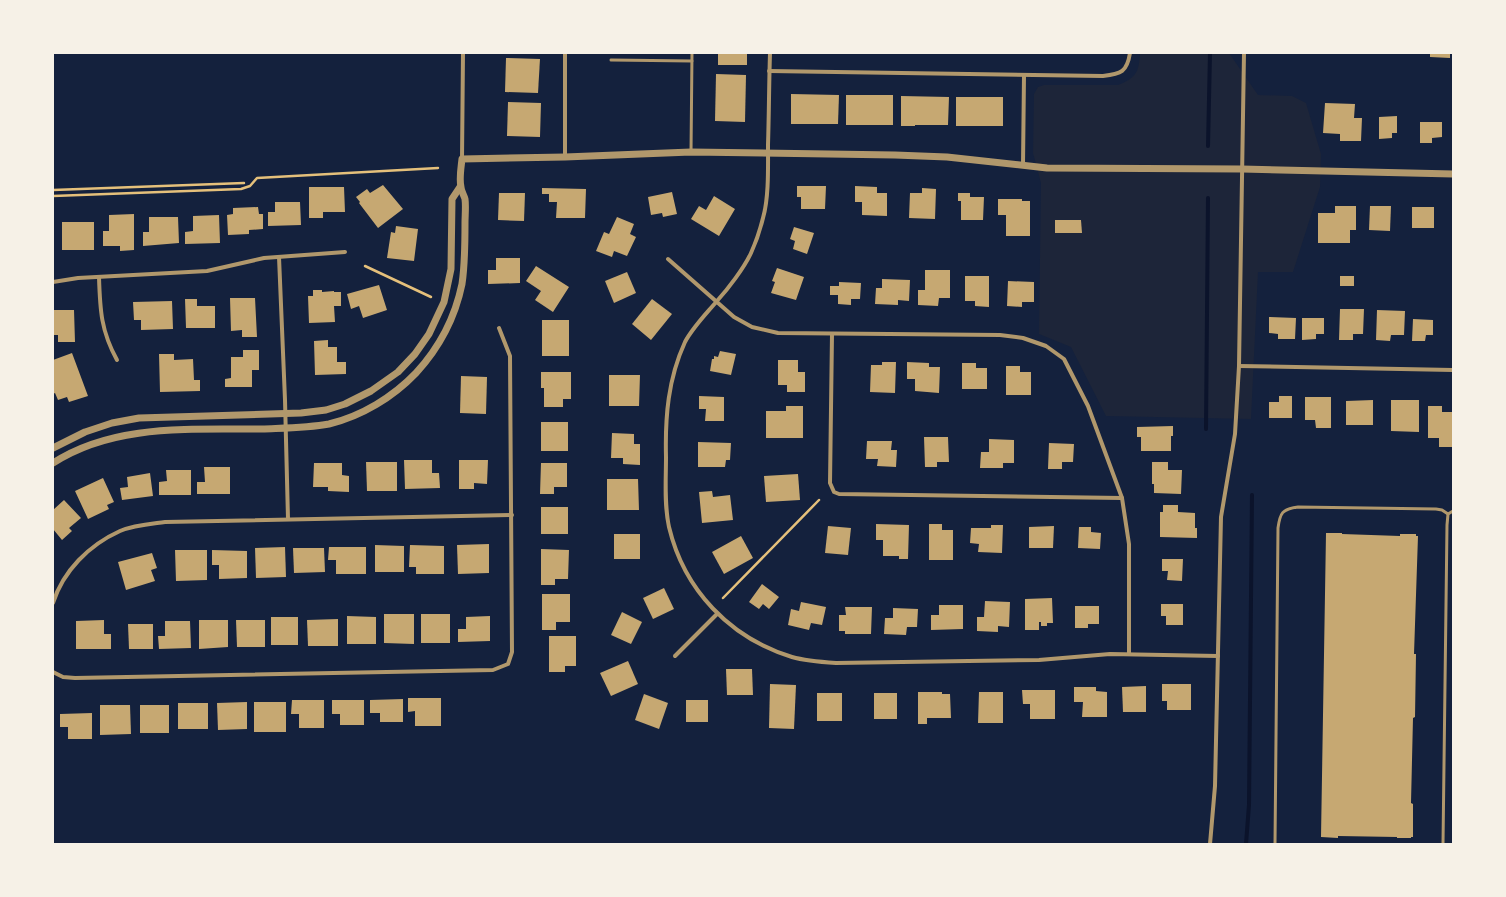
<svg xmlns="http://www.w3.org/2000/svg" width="1506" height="897" font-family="Signika,sans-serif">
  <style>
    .green { fill: #1d2539 }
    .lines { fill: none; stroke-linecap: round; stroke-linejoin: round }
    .stream { stroke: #0b132b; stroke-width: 4 }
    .building { fill: #c6a872 }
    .path { stroke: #e5c07b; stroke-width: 2.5 }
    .service { stroke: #b1986c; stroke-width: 3 }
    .minor { stroke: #b1986c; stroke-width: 4 }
    .tertiary { stroke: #b1986c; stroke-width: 7 }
  </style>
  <rect width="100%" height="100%" fill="#14213d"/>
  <path class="green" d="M1140,53H1229L1258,95L1292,96L1306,103L1321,154L1320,187L1293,272H1258L1251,419L1106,416L1071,347L1039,334L1041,183L1033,153L1034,94L1038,87L1044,85H1118C1136,78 1139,72 1140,53Z"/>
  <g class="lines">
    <g class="stream">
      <path d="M1208,146L1210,53"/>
      <path d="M1206,429L1208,198"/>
      <path d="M1246,844L1249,805L1252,495"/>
    </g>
  </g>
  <g class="building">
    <rect x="718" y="53" width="29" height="12"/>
    <path d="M1430,53H1450V58L1430,57Z"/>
    <path d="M506,58L540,59L538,93L505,92Z"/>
    <path d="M716,74L746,75L745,122L715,121Z"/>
    <path d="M791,94L839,95L838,124H791Z"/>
    <rect x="846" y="95" width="47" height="30"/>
    <path d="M901,96L949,97L948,125H915V126H901Z"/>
    <rect x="956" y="97" width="47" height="29"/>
    <path d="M508,102L541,103L540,137L507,136Z"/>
    <path d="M1325,103L1355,104L1354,118H1362L1361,141H1340V134L1323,133Z"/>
    <path d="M1397,116V133H1392V138L1379,139V117Z"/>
    <path d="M1420,122H1442V137L1432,138V143H1420Z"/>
    <path d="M383,185L403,209L378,228L359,203L360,202L356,197L367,189L370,193Z"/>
    <path d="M797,186H826L825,209H801V197H797Z"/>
    <path d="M855,186L877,187V193H887V216L862,215V202H855Z"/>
    <path d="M309,187H344L345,212H323V218H309Z"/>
    <path d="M542,188L586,189L585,218H556L557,202H549V194H542Z"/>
    <path d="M922,188L936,189L935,219L909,218L910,193H922Z"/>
    <path d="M672,192L677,214L663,217L662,213L651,215L648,197Z"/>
    <path d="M499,193H525L524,221L498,220Z"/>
    <path d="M958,193H970V197H984L983,220H961V201H958Z"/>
    <path d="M714,196L735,209L719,236L691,219L699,206L706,210Z"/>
    <path d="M998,199H1022V201H1030V236H1006V215H998Z"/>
    <path d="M275,202H300L301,225L268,226V212H275Z"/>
    <path d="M1335,206H1356V230H1350V243H1318V213H1335Z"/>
    <path d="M1370,206H1391L1390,231L1369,230Z"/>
    <path d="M258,207L259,214H263V229L249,230V234L228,235L227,215L233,214V208Z"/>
    <rect x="1412" y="207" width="22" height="21"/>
    <path d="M134,214V250L120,251V246H103V231H109V215Z"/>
    <path d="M219,215L220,243L185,244V232L193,231V216Z"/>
    <path d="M149,217H178L179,243L143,246V232H149Z"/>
    <path d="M617,217L634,224L630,234L636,237L627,256L614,251L612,257L596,251L604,232L609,234Z"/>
    <path d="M1055,220H1081L1082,233H1055Z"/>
    <rect x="62" y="222" width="32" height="28"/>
    <path d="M396,226L418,229L414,261L387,258L391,232L395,233Z"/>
    <path d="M794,227L814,233L807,254L793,249L795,241L790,239Z"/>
    <path d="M496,258H520V283L488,284V270H496Z"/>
    <path d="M536,266L569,287L553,312L535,300L541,291L526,281Z"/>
    <path d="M777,268L804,277L796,300L771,293L775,282L772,281Z"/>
    <path d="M925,270H950V298H939L938,306L918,305V290H925Z"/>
    <path d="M627,272L636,293L614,303L605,281Z"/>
    <path d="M965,276H989V307L975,306V301H965Z"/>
    <rect x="1340" y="276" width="14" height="10"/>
    <path d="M882,279L910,280L909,301L898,300V305L875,304L876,288H882Z"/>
    <path d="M1008,281L1034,282V302H1022V307L1007,306Z"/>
    <path d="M839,282L861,283L860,299H851V305L838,304V295H830V286H839Z"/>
    <path d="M379,285L387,310L363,318L359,306L351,309L347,294Z"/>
    <path d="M313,290H322V292L334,291V292H341V306H334L335,322L309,323L308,296H313Z"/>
    <path d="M230,298H255L257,337H242V330L231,331Z"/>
    <path d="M185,299H197V306H215V328H186Z"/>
    <path d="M652,299L672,314L651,340L632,324Z"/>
    <path d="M172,301L173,329L141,330V320H134L133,302Z"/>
    <path d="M1340,309H1364L1363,334H1353V340H1339Z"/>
    <path d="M53,310H74L75,342H58V335H53Z"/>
    <path d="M1377,310L1405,311L1404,335H1391L1390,341L1376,340Z"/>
    <path d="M1269,317L1296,318L1295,339H1278V334L1269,333Z"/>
    <path d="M1302,318H1324V334H1316V339L1302,340Z"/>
    <path d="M1413,319L1433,320V335H1426L1425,341H1412Z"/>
    <rect x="542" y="320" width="27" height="36"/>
    <path d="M328,340V347H337V362H346V374L315,375L314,341Z"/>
    <path d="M243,350H259V370H252V387H225V379L231,378V357H243Z"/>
    <path d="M720,351L736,354L731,375L710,371L712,359H714V356L718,357Z"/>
    <path d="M72,353L88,396L69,402L67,397L58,400L55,393L53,394V360Z"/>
    <path d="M159,354H174V360L193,359L194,380H200V391L160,392Z"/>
    <path d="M778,360H798V372H805V392H787V385H778Z"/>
    <path d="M882,362H896L895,393L870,392L871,365H882Z"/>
    <path d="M907,362L929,363V367H940L939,393L915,391V379H907Z"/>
    <path d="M962,363H976V368H987V389H962Z"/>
    <path d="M1006,366H1020V372H1031V395H1006Z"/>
    <path d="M541,372H571V399H563V407H544V388H541Z"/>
    <path d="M609,375H640L639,406H609Z"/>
    <path d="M461,376L487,377L486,414L460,413Z"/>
    <path d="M699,396L724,397V421H705L706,409H699Z"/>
    <path d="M1279,396H1292V418H1269V402H1279Z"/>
    <path d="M1305,397H1331V428H1316L1315,420H1305Z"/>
    <path d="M1373,400V425H1346V401Z"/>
    <path d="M1391,400H1419V432L1391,431Z"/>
    <path d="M786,406H803V438H766V411H786Z"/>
    <path d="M1428,406H1442V412H1453V447H1439V438H1428Z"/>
    <rect x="541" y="422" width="27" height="29"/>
    <path d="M1173,426V436H1171V451H1141V437H1137V427Z"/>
    <path d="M612,433L634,434V444H640V465L623,464V458H611Z"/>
    <path d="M924,437H948L949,462H937V467H925Z"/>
    <path d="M989,439L1014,440V463H1003V468H980L981,452H989Z"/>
    <path d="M867,441H892L891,450H897L896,467L877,466L878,459H866Z"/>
    <path d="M698,442L731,443L730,460H726L725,467H698Z"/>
    <path d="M1049,443L1074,444L1073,462H1062V469H1048Z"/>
    <path d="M404,460H432V473H439L440,488L405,489Z"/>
    <path d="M459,460H488L487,484L474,483V489H459Z"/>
    <path d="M366,462H397V491H367Z"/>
    <path d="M1152,462H1168V470H1182L1181,494L1154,493V484H1152Z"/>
    <path d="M314,463H342V475L349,476V492L328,491V487H313Z"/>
    <path d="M541,463H567V487H554V494H540Z"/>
    <path d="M204,467H230V494H197V482H205Z"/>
    <path d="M166,470H191V495H159V482L167,481Z"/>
    <path d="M150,473L153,496L122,500L120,488L128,487L127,477Z"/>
    <path d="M798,474L800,500L766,502L764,476Z"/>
    <path d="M103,478L114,502L107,505L109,509L88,519L75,491Z"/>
    <path d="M607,479H638L639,510H607Z"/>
    <path d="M712,491L713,497L730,495L733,520L702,523L699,492Z"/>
    <path d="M64,500L81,518L69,528L72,531L62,540L53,529V510Z"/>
    <path d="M1163,505H1178V512L1195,513V528H1197V538L1160,537V512H1163Z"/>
    <rect x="541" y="507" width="27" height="27"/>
    <path d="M876,524L909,525L908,559H899V556H883V540H876Z"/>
    <path d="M929,524H942V530H953V560H929Z"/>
    <path d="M991,525H1003L1002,553L978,552L979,544L970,543L971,528H991Z"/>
    <path d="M828,526L851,528L848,555L825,553Z"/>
    <path d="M1054,526L1053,548H1029V527Z"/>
    <path d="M1079,527H1091V532L1101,533L1100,549L1078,548Z"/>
    <path d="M1326,533H1342V534L1400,536V534H1416V536H1418L1414,654H1416L1415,717L1413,718L1411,803L1413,804V837H1411V838H1397V837L1338,836V838L1321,837Z"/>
    <rect x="614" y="534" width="26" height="25"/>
    <path d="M741,536L753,558L724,574L712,552Z"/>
    <path d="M489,544V573L458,574L457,545Z"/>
    <path d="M375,545L404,546V572H375Z"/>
    <path d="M410,545L444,546V574H416V567H409Z"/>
    <path d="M285,547L286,577L256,578L255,548Z"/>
    <path d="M329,547H366V574H336V560H328Z"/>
    <path d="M293,548H324L325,572L294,573Z"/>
    <path d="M541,549L569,550L568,579H555V585H541Z"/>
    <path d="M175,550H207V580L176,581Z"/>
    <path d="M212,550L247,551V578L219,579V565H212Z"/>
    <path d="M152,553L157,568L151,570L155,581L126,590L118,562Z"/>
    <path d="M1162,559H1183L1182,581L1167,580L1168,571H1162Z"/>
    <path d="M762,584L779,597L769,609L763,604L759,609L749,602Z"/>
    <path d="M664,588L674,609L653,619L643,598Z"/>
    <path d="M542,594H570V622H556V630H542Z"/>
    <path d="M1052,598L1053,623H1047V626H1041V622H1039V630H1025V599Z"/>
    <path d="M985,601L1010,602L1009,627L998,626V632L977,631V617H984Z"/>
    <path d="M801,602L826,607L822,625L811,623L809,630L788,625L791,609L799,611Z"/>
    <path d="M1161,604H1183V625H1166V616H1161Z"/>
    <path d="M939,605H963V629L931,630V615H939Z"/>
    <path d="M1075,606H1099V624H1088V628H1075Z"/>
    <path d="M845,607H872L871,634H845V631H839V615H846Z"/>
    <path d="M893,608L918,609L917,627H907L906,635L884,634L885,618H893Z"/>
    <path d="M622,612L642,622L631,644L611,635Z"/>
    <path d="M384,614H414V644L384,643Z"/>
    <rect x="421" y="614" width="29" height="29"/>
    <path d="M347,616L376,617V644H347Z"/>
    <path d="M490,616V641L458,642V629H466V617Z"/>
    <rect x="271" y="617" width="27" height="28"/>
    <path d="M338,619V646H308L307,620Z"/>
    <path d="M104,620V634H111V649H76V621Z"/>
    <path d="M199,620H228V647L199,649Z"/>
    <path d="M236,620H265V647H237Z"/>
    <path d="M165,621H190L191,648L159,649L158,636H165Z"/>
    <path d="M128,624H153V649H129Z"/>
    <path d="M549,636H576V666H565V672H549Z"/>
    <path d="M628,661L638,684L611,696L600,673Z"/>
    <path d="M726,669H752L753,695H727Z"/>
    <path d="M770,684L796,685L794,729L769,728Z"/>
    <path d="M1162,684H1191V710H1167V701H1162Z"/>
    <path d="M1146,686V712H1123L1122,687Z"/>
    <path d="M1074,687H1096V691L1107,692V717H1082L1083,702H1074Z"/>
    <path d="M1022,690H1055V719H1030V704H1023Z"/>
    <path d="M918,692H942V694H950L951,718H927V724H918Z"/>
    <path d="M979,692H1003V723H978Z"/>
    <rect x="817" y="693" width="25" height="28"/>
    <rect x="874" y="693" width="23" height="26"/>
    <path d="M644,694L668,703L659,729L635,720Z"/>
    <path d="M408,698H441V726H415V711L408,712Z"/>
    <path d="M403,699V722H380V713H370V700Z"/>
    <path d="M292,700H324V728H299V714H291Z"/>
    <path d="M332,700H364V725H340V714H332Z"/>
    <rect x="686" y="700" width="22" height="22"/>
    <path d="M247,702V729L218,730L217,703Z"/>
    <rect x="254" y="702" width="32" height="30"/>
    <rect x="178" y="703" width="30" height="26"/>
    <path d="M100,705H130L131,734L100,735Z"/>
    <rect x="140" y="705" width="29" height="28"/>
    <path d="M92,713V739H68V727H60V714Z"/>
  </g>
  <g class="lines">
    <g class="path">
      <path d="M53,190L244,183"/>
      <path d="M53,196L241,189L250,186L257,178L438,168"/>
      <path d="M365,266L431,297"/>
      <path d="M723,598L819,500"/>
    </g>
    <g class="service">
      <path d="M611,60L692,61"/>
      <path d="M691,152L692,53"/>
      <path d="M1275,844L1278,528C1280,513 1282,509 1298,507L1436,509L1442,510L1448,514"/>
      <path d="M1443,844L1447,525L1448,514L1453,511"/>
    </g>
    <g class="minor">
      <path d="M770,53C769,84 769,114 768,145C768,167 769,197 763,218C760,230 756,242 751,253C744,268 728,289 717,301C706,314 693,327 685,342C668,379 665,417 666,457C666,480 664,504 669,527C684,590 730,638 792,657C806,661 821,662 836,663L1039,660L1110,654L1218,656"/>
      <path d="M769,71L1103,76C1121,74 1127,72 1130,53"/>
      <path d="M565,157V53"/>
      <path d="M462,159L463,53"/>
      <path d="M1023,165L1024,75"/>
      <path d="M279,257L285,400L288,519"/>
      <path d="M668,259L734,317L752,327L778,333L1000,335L1023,338L1046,346L1064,359L1088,406L1122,498L1129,544V654"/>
      <path d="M99,277C100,310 101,331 117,360"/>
      <path d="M53,282L78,278L207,271L264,258L345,252"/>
      <path d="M832,334L830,483L834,492L839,494L1122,498"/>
      <path d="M1239,366L1453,370"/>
      <path d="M53,603C63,571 89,545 120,531C134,525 150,524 165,522L512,515"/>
      <path d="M675,656L717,614"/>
      <path d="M53,672L63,677L75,678L493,670L508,664L512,652L510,356L499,328"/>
      <path d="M1210,844L1215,786L1221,517L1235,434L1239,366L1244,53"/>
    </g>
    <g class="tertiary">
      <path d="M53,448L85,432L112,423L139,418L301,413L326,410L345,404L371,391L398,372L415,354L429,334L444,302L451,269L452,199L460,187"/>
      <path d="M53,463C115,423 191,430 262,429C284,428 307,428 329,424C362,416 393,397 416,373C439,348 455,318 462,284C465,264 465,244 465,223C465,215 466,206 465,199C464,195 461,191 461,187C459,179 461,168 462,159L565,157L691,152L895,155L947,157L1047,168L1242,169L1453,174"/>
    </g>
  </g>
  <rect width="1506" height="897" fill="none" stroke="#f6f1e7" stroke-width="108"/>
</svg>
